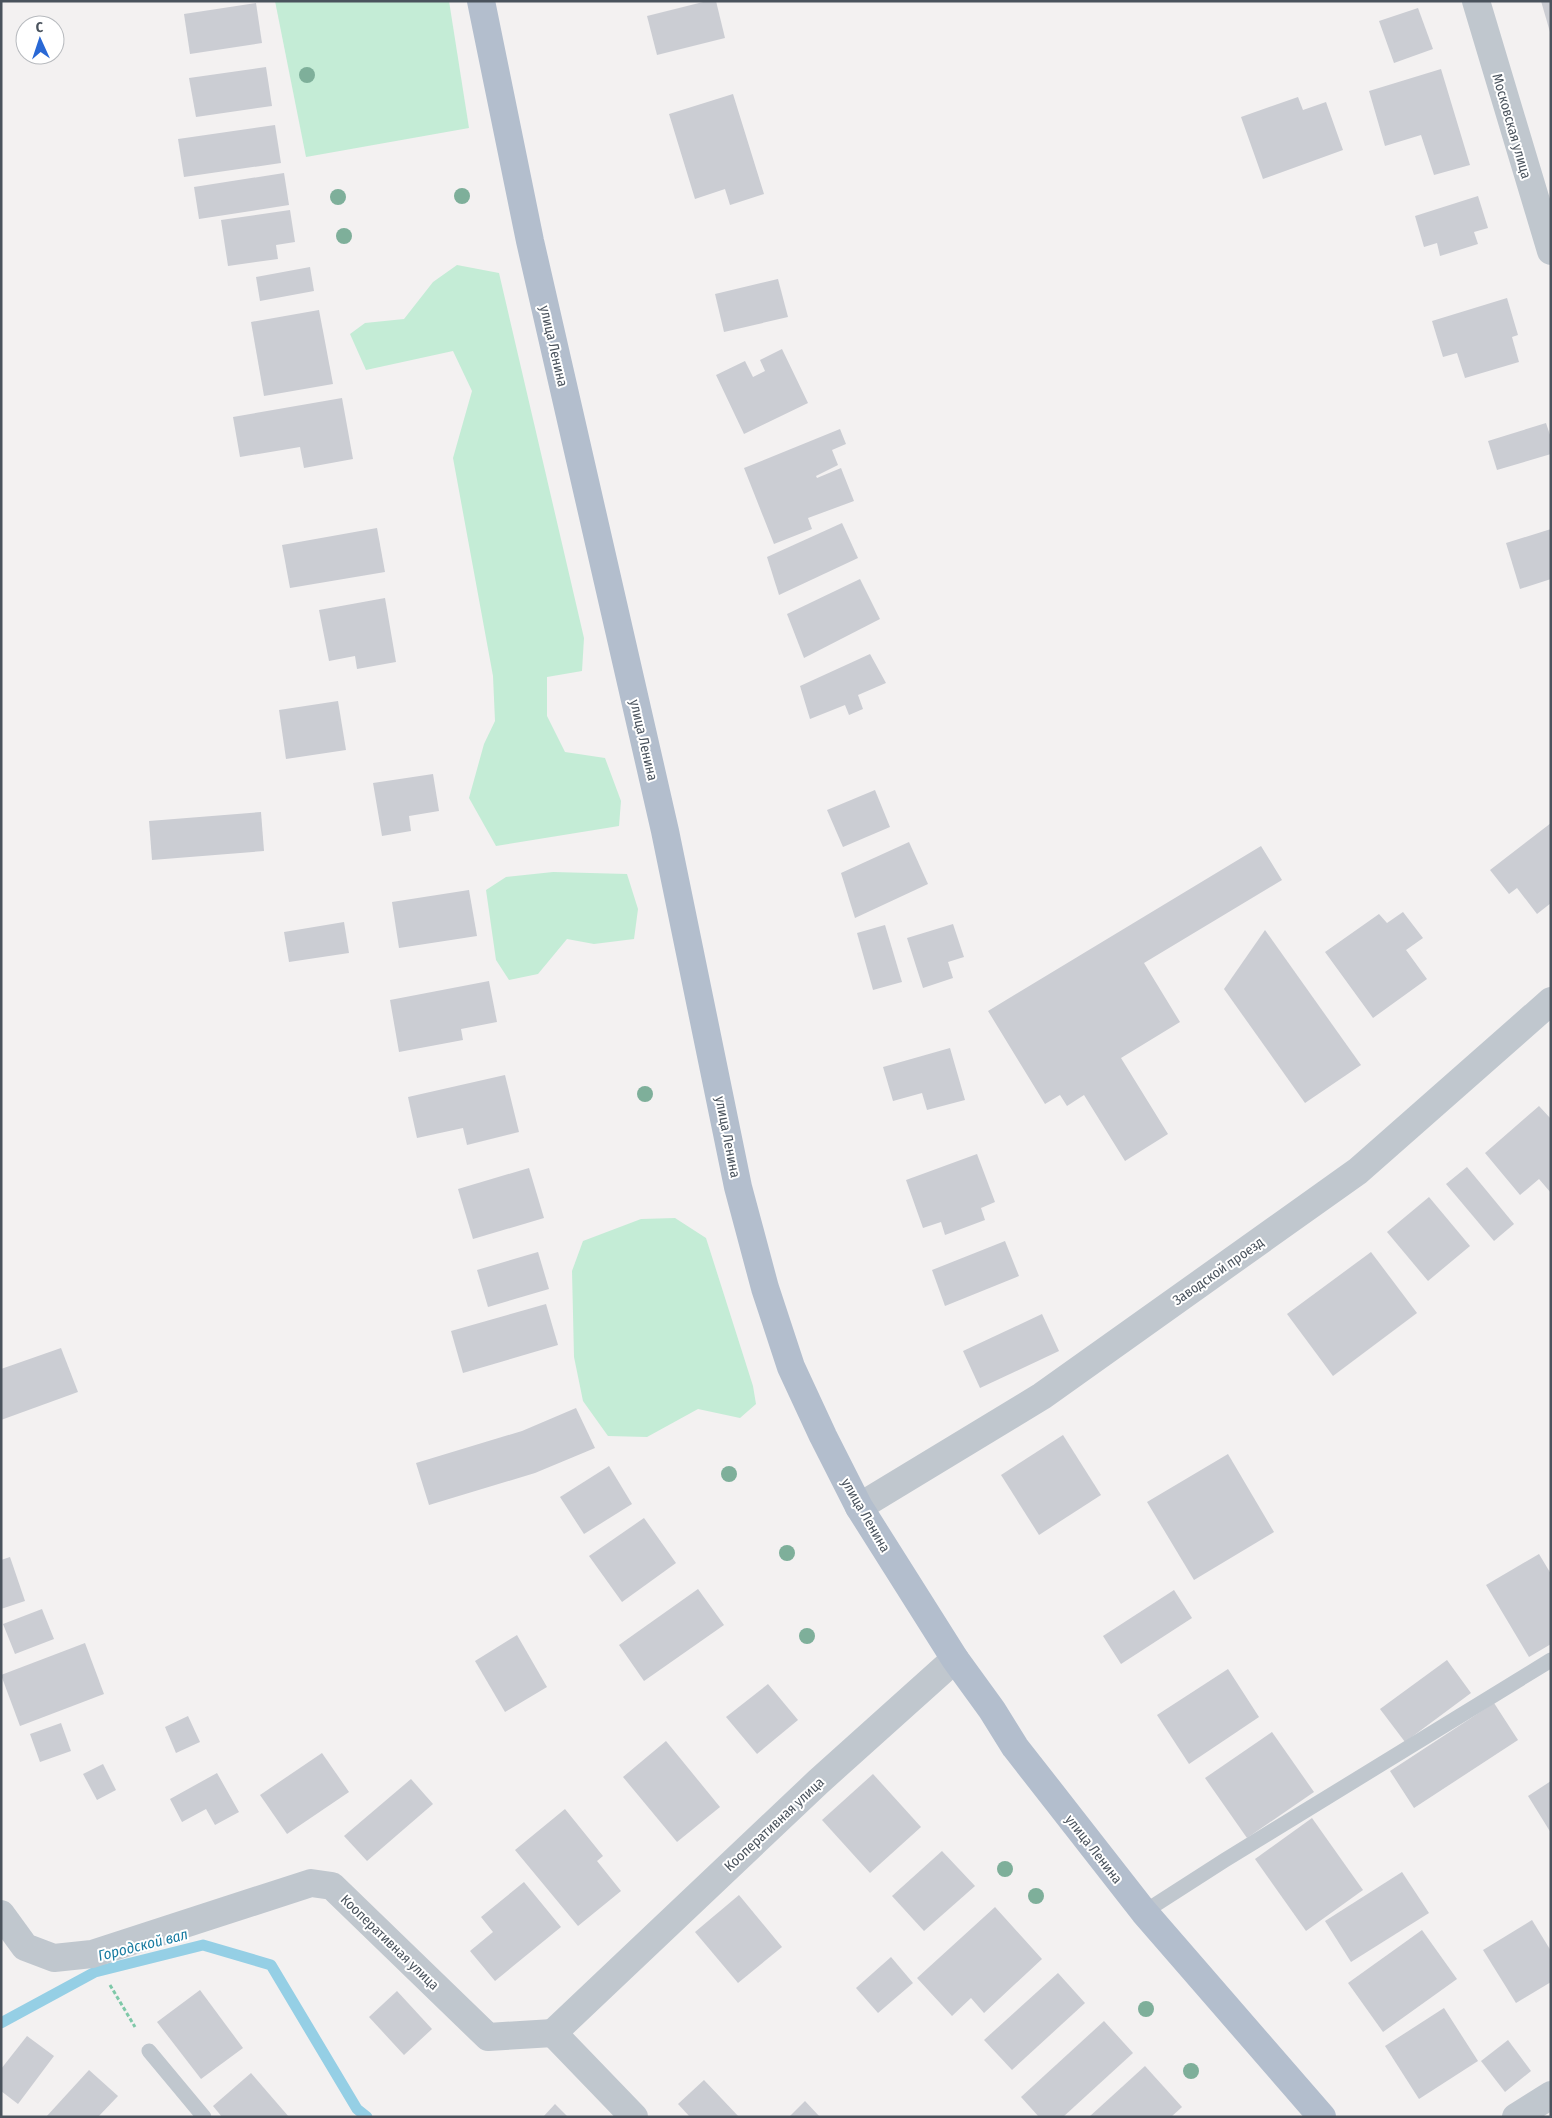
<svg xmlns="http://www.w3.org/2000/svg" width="1552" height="2118" font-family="'Fira Sans Condensed',sans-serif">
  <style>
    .green { fill: #c4ecd6 }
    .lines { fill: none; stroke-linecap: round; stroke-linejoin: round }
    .stream { stroke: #95cfe5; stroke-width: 11 }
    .building { fill: #cbcdd3 }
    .path { stroke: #7ec8a8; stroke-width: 3; stroke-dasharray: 4 2.5; stroke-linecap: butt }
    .service { stroke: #c0c7ce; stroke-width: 15 }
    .minor { stroke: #c0c7ce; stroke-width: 28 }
    .primary { stroke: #b3becd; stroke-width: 28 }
    .tree { fill: #7eaf9a }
    .labels { text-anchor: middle; stroke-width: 4; stroke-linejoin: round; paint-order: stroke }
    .street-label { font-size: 14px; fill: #4a535d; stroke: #fff }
    .water-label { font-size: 15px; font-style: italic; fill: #197ba1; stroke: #fff }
  </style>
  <rect width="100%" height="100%" fill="#f3f1f1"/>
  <g class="green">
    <path d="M275,1H449L469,128L306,157Z"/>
    <path d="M457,265L499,273L584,638L582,671L547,677V716L565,752L605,758L621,801L619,826L496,846L469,798L484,744L495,721L493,676L453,458L472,391L453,351L366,370L350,334L365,323L404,319L433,282Z"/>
    <path d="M553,872L627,874L638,909L634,939L594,944L567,939L538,974L509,980L496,960L486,890L506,877Z"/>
    <path d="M675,1218L706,1238L753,1386L756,1404L740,1418L698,1409L647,1437L608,1436L583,1401L574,1357L572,1271L583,1241L641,1219Z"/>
  </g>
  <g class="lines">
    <path class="stream" d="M1,2023L95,1972L203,1945L271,1965L357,2109L367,2117"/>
  </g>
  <g class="building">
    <path d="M707,1H716L725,38L657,55L647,16Z"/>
    <path d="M1541,1H1551V32H1550Z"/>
    <path d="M256,3L262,43L190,54L184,14Z"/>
    <path d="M1418,8L1433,49L1394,63L1379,21Z"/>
    <path d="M266,67L272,106L196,117L189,78Z"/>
    <path d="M1441,69L1470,165L1434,175L1421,135L1385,146L1369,91Z"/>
    <path d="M733,94L764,194L730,205L725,189L695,199L669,114Z"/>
    <path d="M1298,97L1303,110L1326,102L1343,150L1263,179L1241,117Z"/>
    <path d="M275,125L281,163L184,177L178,139Z"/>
    <path d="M284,173L289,205L199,219L194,187Z"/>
    <path d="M1478,196L1488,228L1474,232L1478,244L1440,256L1437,243L1424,247L1415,216Z"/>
    <path d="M290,210L295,242L276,245L278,259L228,266L221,220Z"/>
    <path d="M310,267L314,291L260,301L256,277Z"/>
    <path d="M778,279L788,317L724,332L715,294Z"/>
    <path d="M1507,298L1518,335L1512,337L1519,362L1465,378L1457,353L1443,357L1432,321Z"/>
    <path d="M319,310L333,384L264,396L251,322Z"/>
    <path d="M782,349L808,403L744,434L716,375L745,361L753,377L765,371L760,360Z"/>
    <path d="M342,398L353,459L304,468L300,447L240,457L233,417Z"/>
    <path d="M1546,423L1551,438V454L1497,470L1488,441Z"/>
    <path d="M840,429L846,444L832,450L838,465L816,476L817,478L841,468L854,501L808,518L812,529L774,544L744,468Z"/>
    <path d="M842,523L858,558L779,595L767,557Z"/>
    <path d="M377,528L385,572L290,588L282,545Z"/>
    <path d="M1551,529V579L1520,589L1506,543Z"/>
    <path d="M860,579L880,619L804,658L787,614Z"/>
    <path d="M385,598L396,662L357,669L355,656L329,661L319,610Z"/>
    <path d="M870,654L886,683L858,695L863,709L849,715L845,705L810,719L800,686Z"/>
    <path d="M338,701L346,750L286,759L279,710Z"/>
    <path d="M433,774L439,811L409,816L411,831L382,836L373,783Z"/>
    <path d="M875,790L890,827L843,847L827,810Z"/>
    <path d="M261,812L264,851L152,860L149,821Z"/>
    <path d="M1551,823V903L1537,914L1517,888L1509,894L1490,870Z"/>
    <path d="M909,842L928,884L855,918L841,873Z"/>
    <path d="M1261,846L1282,880L1144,963L1180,1022L1121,1058L1168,1134L1125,1161L1084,1095L1067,1106L1060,1095L1045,1104L988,1011Z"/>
    <path d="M469,890L477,936L399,948L392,902Z"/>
    <path d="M1403,912L1423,938L1406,950L1427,979L1373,1018L1325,952L1379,914L1387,923Z"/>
    <path d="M344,922L349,953L289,962L284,932Z"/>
    <path d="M953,924L964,957L948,962L953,978L923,988L907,938Z"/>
    <path d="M885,925L902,982L873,990L857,933Z"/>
    <path d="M1265,930L1361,1065L1305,1103L1224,989Z"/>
    <path d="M489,981L497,1022L461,1029L463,1040L399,1052L390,1000Z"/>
    <path d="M950,1048L965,1100L927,1110L922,1093L893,1101L883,1067Z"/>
    <path d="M505,1075L519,1132L467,1145L463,1128L417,1138L408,1097Z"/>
    <path d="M1539,1106L1551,1119V1193L1539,1179L1520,1195L1485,1153Z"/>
    <path d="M977,1154L995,1202L981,1208L985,1220L945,1235L941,1222L923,1228L906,1180Z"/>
    <path d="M1467,1167L1514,1224L1494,1241L1446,1184Z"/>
    <path d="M529,1168L544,1218L473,1239L458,1189Z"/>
    <path d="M1429,1197L1470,1246L1428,1281L1387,1232Z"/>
    <path d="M1005,1241L1019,1276L945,1306L932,1270Z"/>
    <path d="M538,1252L549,1289L488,1307L477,1270Z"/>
    <path d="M1371,1252L1417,1313L1333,1376L1287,1314Z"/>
    <path d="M546,1304L558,1345L463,1373L451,1331Z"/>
    <path d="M1042,1314L1059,1351L980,1388L963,1351Z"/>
    <path d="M61,1348L78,1392L1,1420V1369Z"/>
    <path d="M576,1408L595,1448L535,1473L429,1505L416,1463L522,1431Z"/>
    <path d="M1063,1435L1101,1495L1039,1535L1001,1475Z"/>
    <path d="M1228,1454L1274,1532L1194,1580L1147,1502Z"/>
    <path d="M609,1466L632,1504L584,1534L560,1497Z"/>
    <path d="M644,1518L676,1563L622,1602L589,1556Z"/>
    <path d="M1539,1554L1551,1574V1644L1529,1657L1486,1585Z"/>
    <path d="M10,1557L25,1601L1,1609V1560Z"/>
    <path d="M698,1589L724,1625L644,1681L619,1645Z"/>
    <path d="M1174,1590L1192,1618L1121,1664L1103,1636Z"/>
    <path d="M42,1609L54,1639L15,1654L3,1624Z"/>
    <path d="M517,1635L547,1687L505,1712L475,1661Z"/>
    <path d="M85,1643L104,1694L20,1726L1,1675Z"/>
    <path d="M1447,1660L1471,1693L1405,1742L1380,1709Z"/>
    <path d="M1228,1669L1259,1717L1189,1764L1157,1715Z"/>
    <path d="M768,1684L798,1720L757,1754L726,1717Z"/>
    <path d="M1494,1703L1518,1740L1414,1808L1390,1771Z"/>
    <path d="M188,1716L200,1742L176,1753L165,1727Z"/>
    <path d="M61,1723L71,1751L40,1762L30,1734Z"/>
    <path d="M1272,1732L1314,1792L1247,1838L1205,1778Z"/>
    <path d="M666,1741L720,1807L677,1842L623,1777Z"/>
    <path d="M322,1753L349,1792L287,1834L260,1795Z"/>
    <path d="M103,1764L116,1790L97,1800L83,1774Z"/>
    <path d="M217,1773L239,1812L215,1825L206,1809L182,1822L170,1799Z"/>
    <path d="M873,1774L921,1827L870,1873L822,1820Z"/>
    <path d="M411,1779L433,1804L367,1861L344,1836Z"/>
    <path d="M1551,1781V1833L1528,1796Z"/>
    <path d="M565,1809L603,1856L597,1861L621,1891L578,1926L515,1850Z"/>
    <path d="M1312,1818L1363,1890L1306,1931L1255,1859Z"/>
    <path d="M942,1851L975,1886L924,1931L892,1896Z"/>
    <path d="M1402,1872L1429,1913L1351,1962L1325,1921Z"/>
    <path d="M524,1882L561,1927L495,1981L470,1951L493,1932L481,1917Z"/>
    <path d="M739,1895L782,1947L738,1983L695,1932Z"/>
    <path d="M995,1907L1042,1959L984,2013L971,1998L952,2016L917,1978Z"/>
    <path d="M1532,1920L1551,1951V1982L1516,2003L1483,1950Z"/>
    <path d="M1422,1930L1457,1979L1383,2032L1348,1983Z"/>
    <path d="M891,1957L913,1983L878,2013L856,1988Z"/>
    <path d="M1058,1973L1085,2003L1012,2070L984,2040Z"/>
    <path d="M200,1990L243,2048L201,2079L157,2022Z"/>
    <path d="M397,1991L432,2029L404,2055L369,2017Z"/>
    <path d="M1444,2008L1478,2061L1419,2099L1385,2046Z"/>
    <path d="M1104,2021L1133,2053L1063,2117H1039L1021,2097Z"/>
    <path d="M27,2036L54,2056L18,2104L1,2091V2069Z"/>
    <path d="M1508,2040L1531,2071L1505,2092L1481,2061Z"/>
    <path d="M1145,2066L1182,2107L1171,2117H1089Z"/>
    <path d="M89,2070L118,2096L98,2117H46Z"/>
    <path d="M251,2073L289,2117H222L213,2106Z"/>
    <path d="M704,2080L739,2117H690L678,2104Z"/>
    <path d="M805,2101L820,2117H789Z"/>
    <path d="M555,2104L568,2117H543Z"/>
  </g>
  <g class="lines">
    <path class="path" d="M110,1985L135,2027"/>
    <g class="service">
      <path d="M1144,1912L1225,1860L1551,1660"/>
      <path d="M149,2051L204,2117"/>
    </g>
    <g class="minor">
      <path d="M1476,1L1551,251"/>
      <path d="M859,1507L1042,1396L1358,1171L1551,1001"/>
      <path d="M1,1914L25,1947L54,1958L92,1954L311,1883L332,1886L488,2037L553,2033"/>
      <path d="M634,2117L553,2033L818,1782L955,1659"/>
      <path d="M1516,2117L1551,2095"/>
    </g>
    <path class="primary" d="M481,1L530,241L665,831L738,1187L765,1288L791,1367L823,1436L859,1507L955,1659L992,1710L1015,1747L1144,1912L1322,2117"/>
  </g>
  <g class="tree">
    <circle cx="307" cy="75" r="8"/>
    <circle cx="462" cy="196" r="8"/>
    <circle cx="338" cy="197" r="8"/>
    <circle cx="344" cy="236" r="8"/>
    <circle cx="645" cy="1094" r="8"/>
    <circle cx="729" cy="1474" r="8"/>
    <circle cx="787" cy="1553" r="8"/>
    <circle cx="807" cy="1636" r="8"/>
    <circle cx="1005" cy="1869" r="8"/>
    <circle cx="1036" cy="1896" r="8"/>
    <circle cx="1146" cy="2009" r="8"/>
    <circle cx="1191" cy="2071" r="8"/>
  </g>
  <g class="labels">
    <g class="street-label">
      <text transform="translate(1512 126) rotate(74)" y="5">Московская улица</text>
      <text transform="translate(554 346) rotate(77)" y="5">улица Ленина</text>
      <text transform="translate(644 740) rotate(77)" y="5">улица Ленина</text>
      <text transform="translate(728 1137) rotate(79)" y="5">улица Ленина</text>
      <text transform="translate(1218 1271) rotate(-35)" y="5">Заводской проезд</text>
      <text transform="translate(866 1515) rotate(60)" y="5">улица Ленина</text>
      <text transform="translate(774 1824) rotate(-43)" y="5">Кооперативная улица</text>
      <text transform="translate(1094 1849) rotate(52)" y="5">улица Ленина</text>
      <text transform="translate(390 1942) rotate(44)" y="5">Кооперативная улица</text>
    </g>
    <g class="water-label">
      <text transform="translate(143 1945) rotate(-14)" y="5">Городской вал</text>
    </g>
  </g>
  <rect width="1552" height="2118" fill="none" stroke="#4a535d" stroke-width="5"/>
  <g transform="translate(40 40) rotate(357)"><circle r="24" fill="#ffffff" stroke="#b7babe"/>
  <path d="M0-4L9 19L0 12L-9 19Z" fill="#2968d5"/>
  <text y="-8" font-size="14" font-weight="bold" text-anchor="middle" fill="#4a535d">С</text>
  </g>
</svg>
